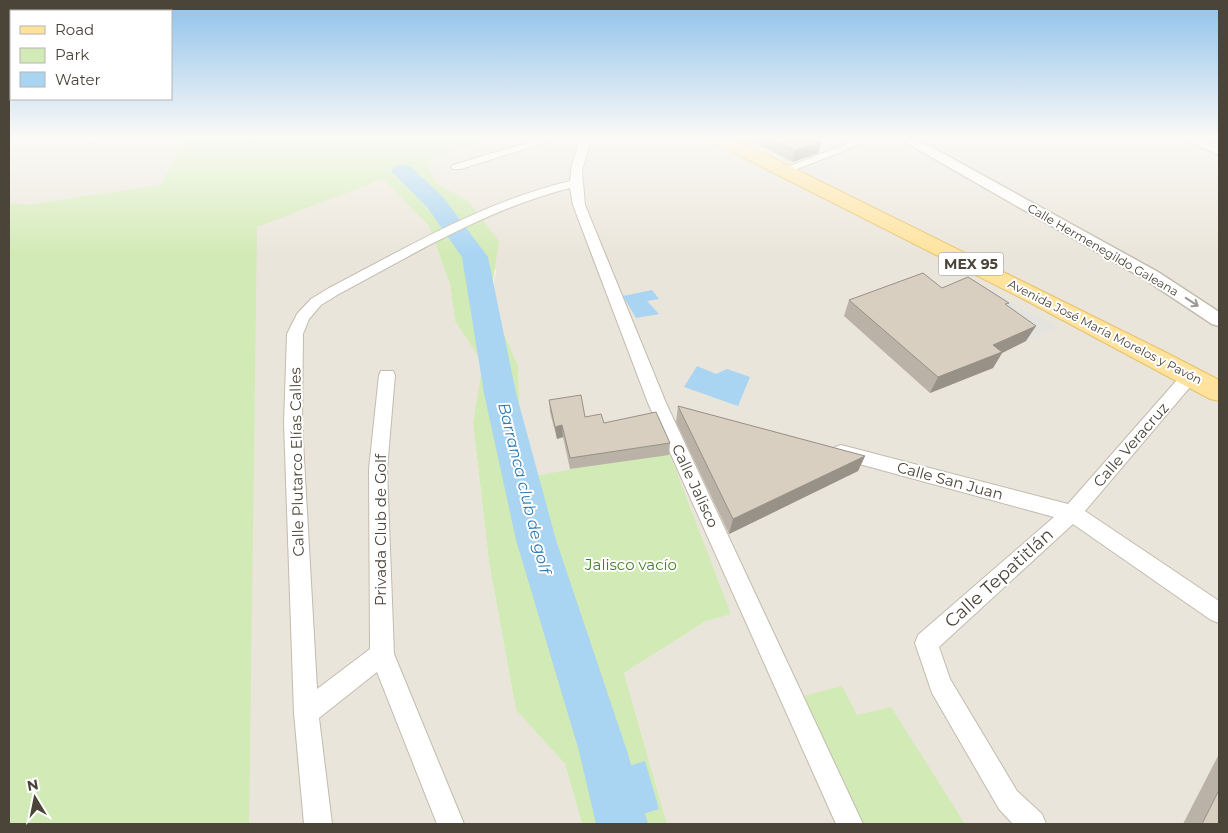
<svg xmlns="http://www.w3.org/2000/svg" width="1228" height="833" font-family="Montserrat,sans-serif">
  <style>
    .residential { fill: #eae5da }
    .green { fill: #d2eab5 }
    .parking { fill: #e5e3e0 }
    .water { fill: #a9d4f2 }
    .lines { fill: none; stroke-linecap: round; stroke-linejoin: round }
    .river { fill: #a9d4f2; fill-rule: evenodd }
    .minor-casing { stroke: #c2bbae; stroke-width: 2 }
    .tertiary-casing { stroke: #c2bbae; stroke-width: 3 }
    .primary-casing { stroke: #e6c16a; stroke-width: 2 }
    .minor { fill: #fff; fill-rule: evenodd }
    .tertiary { fill: #fff; fill-rule: evenodd }
    .primary { fill: #ffe39c; fill-rule: evenodd }
    .wall { fill: #bab2a6 }
    .shaded-wall { fill: #979187 }
    .building { fill: #d8cfc1; stroke: #979187 }
    .oneway { stroke: #9c9892 }
    .labels { text-anchor: middle; stroke-width: 4; stroke-linejoin: round; paint-order: stroke }
    .far-street-label { font-size: 12px; fill: #4b4439; stroke: #fff }
    .shield { fill: #fff; stroke: #817c74; stroke-width: 1 }
    .shield-label { font-size: 14px; font-weight: bold; fill: #4b4439 }
    .street-label { font-size: 15px; fill: #4b4439; stroke: #fff }
    .park-label { font-size: 15px; fill: #4a7f2a; stroke: #fff }
    .water-label { font-size: 16px; font-style: italic; fill: #2e7ab2; stroke: #fff }
    .near-street-label { font-size: 18px; fill: #4b4439; stroke: #fff }
  </style>
  <rect width="100%" height="100%" fill="#f6f3ec"/>
  <path class="residential" d="M9,139H1219V824H667L624,673L706,621L576,492L522,471L518,366L490,301L496,271L467,200L435,182L384,179L429,226L450,284L455,321L484,363L473,423L489,562L516,710L565,764L582,824H9Z"/>
  <g class="green">
    <path d="M184,139H485L427,162L435,182L467,200L499,241L490,301L518,366L522,471L535,476L643,456L670,455L731,614L706,621L624,673L667,824H582L565,764L516,710L489,562L473,423L483,363L455,321L450,284L429,226L383,179L257,227L249,824H9V203L26,205L161,185Z"/>
    <path d="M842,686L857,715L891,707L965,824H859L795,698Z"/>
  </g>
  <g class="parking">
    <path d="M791,139H861L822,153Z"/>
    <path d="M830,160L837,163L825,169V175L832,180L846,181L835,186L806,171Z"/>
    <path d="M978,286L1059,328L1026,341L996,320Z"/>
  </g>
  <g class="water">
    <path d="M652,290L659,299L647,301L659,314L636,318L623,296Z"/>
    <path d="M697,366L716,374L727,369L750,377L738,406L684,387Z"/>
    <path d="M645,761L659,809L633,817L620,769Z"/>
  </g>
  <g class="lines">
    <path class="river" d="M402,164L410,166L443,197L488,257L516,393L556,540L627,751L648,824H596L579,751L516,540L484,393L462,257L427,207L391,171L394,166Z"/>
    <defs>
      <g id="minor">
        <path d="M88,139H99L93,143L89,142Z"/>
        <path d="M539,139H556L461,169H453L451,167L453,165Z"/>
        <path d="M580,139H591L582,171L585,205L666,403L863,824H836L648,403L573,205L570,188C487,209 414,254 339,294L321,305L309,319L303,334L302,423L317,689L370,649L369,469L379,375L381,371H393L395,375L387,469L394,654L464,824H437L377,672L319,718L332,824H304L294,713L284,423L287,334L297,314L311,299L329,288C408,247 483,202 570,181L572,164Z"/>
        <path d="M859,139H874L787,173H779L777,171Z"/>
        <path d="M1077,139H1088L1083,142Z"/>
        <path d="M1190,370L1196,372L1198,376L1196,380L1085,511L1219,601V623L1211,620L1073,524L939,647L950,679L1017,791L1042,814L1046,824H1013L999,809L932,693L915,643L918,635L1054,517L841,459L835,457L832,452L835,447L841,445L1068,504L1184,372Z"/>
      </g>
      <g id="tertiary">
        <path d="M900,139H917L1158,272L1219,312V326L1212,324L1146,280Z"/>
        <path d="M1185,139H1203L1219,146V155Z"/>
      </g>
      <path id="primary" d="M712,139H735L1167,353L1219,380V401L1210,399L1025,300L715,143Z"/>
    </defs>
    <use href="#minor" class="minor-casing"/>
    <use href="#tertiary" class="tertiary-casing"/>
    <use href="#primary" class="primary-casing"/>
    <use href="#minor" class="minor"/>
    <use href="#tertiary" class="tertiary"/>
    <use href="#primary" class="primary"/>
  </g>
  <g class="wall">
    <path d="M754,139H815L821,142L818,153L793,162L753,142Z"/>
    <path d="M942,288L1007,306L1026,341L1002,353L993,368L930,393L844,316L849,300Z"/>
    <path d="M549,400L585,417L670,443L669,455L570,469L563,437L557,439L550,412Z"/>
    <path d="M678,406L865,456L858,471L729,534L676,422Z"/>
    <path d="M1219,754V824H1183Z"/>
  </g>
  <g class="shaded-wall">
    <path d="M821,142L818,153L793,162L795,150Z"/>
    <path d="M1036,326L1026,341L1002,353L993,368L930,393L938,377L993,345Z"/>
    <path d="M562,425L563,437L557,439L555,427Z"/>
    <path d="M865,456L858,471L729,534L733,519Z"/>
  </g>
  <g class="building">
    <path d="M771,139H815L821,142L795,150Z"/>
    <path d="M923,273L942,288L968,277L1009,303L1005,304L1036,326L993,345L1002,352L938,377L849,300Z"/>
    <path d="M581,395L585,417L601,414L604,423L656,412L670,443L570,458L562,425L555,427L549,400Z"/>
    <path d="M678,406L865,456L733,519Z"/>
    <path d="M1219,790V824H1202Z"/>
  </g>
  <defs><path id="oneway-shaft" d="M-6 0H5M1.5-3L5.5 0L1.5 3" fill="none" stroke-width="1.6" stroke-linecap="round" stroke-linejoin="round" transform="scale(1.25)"/></defs>
  <use class="oneway" href="#oneway-shaft" transform="translate(1192 302) rotate(33)"/>
  <linearGradient id="sky" x2="0" y2="1"><stop stop-color="#8fc1ec"/><stop offset="0.54" stop-color="#fbfaf6"/><stop offset="1" stop-color="#fbfaf6" stop-opacity="0"/></linearGradient>
  <rect width="1228" height="256" fill="url(#sky)"/>
  <g class="labels">
    <g class="far-street-label">
      <text transform="translate(1103 250) rotate(30)" y="4">Calle Hermenegildo Galeana</text>
      <text transform="translate(1105 332) rotate(27)" y="4">Avenida José María Morelos y Pavón</text>
    </g>
    <rect class="shield" x="938.5" y="252.5" width="65" height="23" rx="4"/>
    <g class="shield-label">
      <text x="971" y="269">MEX 95</text>
    </g>
    <g class="street-label">
      <text transform="translate(1131 445) rotate(-49)" y="5">Calle Veracruz</text>
      <text transform="translate(297 462) rotate(-91)" y="5">Calle Plutarco Elías Calles</text>
      <text transform="translate(950 481) rotate(15)" y="5">Calle San Juan</text>
      <text transform="translate(695 486) rotate(65)" y="5">Calle Jalisco</text>
      <text transform="translate(381 530) rotate(-90)" y="5">Privada Club de Golf</text>
    </g>
    <g class="park-label">
      <text x="631" y="570">Jalisco vacío</text>
    </g>
    <g class="water-label">
      <text transform="translate(525 488) rotate(76)" y="6">Barranca club de golf</text>
    </g>
    <g class="near-street-label">
      <text transform="translate(999 578) rotate(-42)" y="6">Calle Tepatitlán</text>
    </g>
  </g>
  <rect width="1228" height="833" fill="none" stroke="#4b4439" stroke-width="20"/>
  <rect x="10" y="10" width="162" height="90" fill="#ffffff" stroke="#b7b4b0"/>
  <rect x="20" y="26" width="25" height="8" fill="#ffe39c" stroke="#b7b4b0"/>
  <text x="55" y="35" font-size="15" fill="#4b4439">Road</text>
  <rect x="20" y="48" width="25" height="15" fill="#d2eab5" stroke="#b7b4b0"/>
  <text x="55" y="60" font-size="15" fill="#4b4439">Park</text>
  <rect x="20" y="72" width="25" height="15" fill="#a9d4f2" stroke="#b7b4b0"/>
  <text x="55" y="85" font-size="15" fill="#4b4439">Water</text>
  <g transform="translate(35 798) rotate(350)" stroke="#ffffff" stroke-width="4" paint-order="stroke">
  <path d="M0-4L9 19L0 12L-9 19Z" fill="#4b4439"/>
  <text y="-8" font-size="14" font-weight="bold" text-anchor="middle" fill="#4b4439">N</text>
  </g>
</svg>
